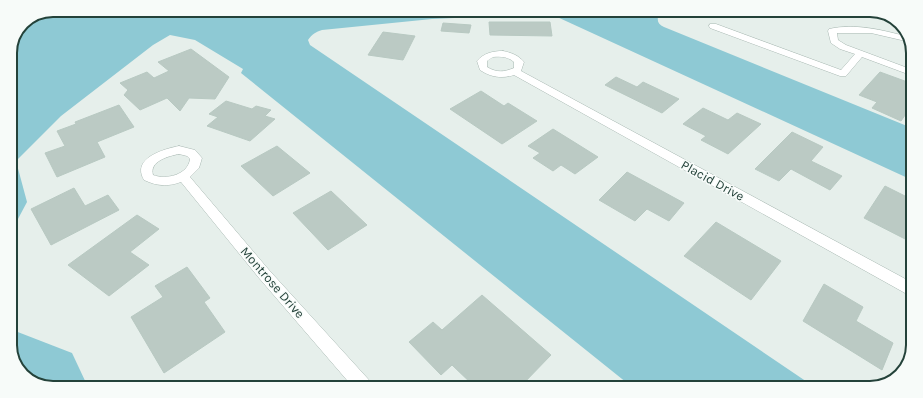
<svg xmlns="http://www.w3.org/2000/svg" width="923" height="398" font-family="Karla,sans-serif">
  <style>
    .water { fill: #8ec9d4 }
    .building { fill: #bbcac4; stroke: #b8c9c2 }
    .lines { fill: none; stroke-linecap: round; stroke-linejoin: round }
    .lane-casing { stroke: #a8b8b2; stroke-width: 1 }
    .street-casing { stroke: #a8b8b2; stroke-width: 1 }
    .lane { fill: #fff; fill-rule: evenodd }
    .street { fill: #fff; fill-rule: evenodd }
    .labels { text-anchor: middle; stroke-width: 3; stroke-linejoin: round; paint-order: stroke }
    .street-label { font-size: 13px; fill: #24423a; stroke: #f7fbf9 }
    .rim { fill: none; stroke: #24423a; stroke-width: 2 }
  </style>
  <rect width="100%" height="100%" fill="#e6efeb"/>
  <g class="water">
    <path d="M53,10L697,12L664,13L658,17C657,22 659,25 664,27L912,128V180L555,16L547,14L432,19L322,30C316,32 312,34 308,40L310,45L816,388L632,387L241,73L243,69L195,40L170,35L153,45L61,116L16,161L27,202L10,234V51L23,23Z"/>
    <path d="M10,329L72,353L87,385H37L19,371L10,348Z"/>
  </g>
  <g class="building">
    <path d="M489,22H550L552,36L490,35Z"/>
    <path d="M443,23L471,25L469,33L441,31Z"/>
    <path d="M383,32L415,36L403,60L368,55Z"/>
    <path d="M191,49L229,77L215,99L189,98L180,111L167,98L140,110L124,95L128,90L120,83L147,72L154,78L169,71L158,62Z"/>
    <path d="M880,72L913,84L912,105L901,121L872,108L877,102L859,95Z"/>
    <path d="M616,77L637,87L643,82L679,99L662,113L605,85Z"/>
    <path d="M481,91L504,106L508,103L537,121L502,144L450,109Z"/>
    <path d="M226,101L252,109L256,106L271,110L265,116L275,119L250,141L207,126L218,117L209,114Z"/>
    <path d="M119,105L134,127L97,142L105,157L57,177L45,153L65,146L57,131L76,124L75,122Z"/>
    <path d="M703,108L728,120L737,113L761,124L728,154L701,140L706,136L683,124Z"/>
    <path d="M553,129L574,142L598,157L575,174L561,165L553,171L533,158L540,153L528,146Z"/>
    <path d="M792,132L823,147L811,161L842,176L830,190L791,169L779,181L755,169Z"/>
    <path d="M277,146L310,173L273,196L241,166Z"/>
    <path d="M627,172L684,203L669,221L647,209L635,221L599,200Z"/>
    <path d="M885,186L911,199V242L864,218Z"/>
    <path d="M74,188L85,206L108,195L119,210L51,245L31,209Z"/>
    <path d="M331,191L367,225L328,250L293,213Z"/>
    <path d="M137,215L159,229L130,252L149,265L109,296L68,265Z"/>
    <path d="M716,222L781,261L751,300L684,256Z"/>
    <path d="M187,267L210,298L204,302L225,332L164,373L131,317L163,297L155,286Z"/>
    <path d="M824,284L863,307L856,321L893,343L882,370L803,321Z"/>
    <path d="M482,295L551,355L520,387L474,386L452,365L441,375L409,342L433,322L442,330Z"/>
  </g>
  <g class="lines">
    <defs>
      <path id="lane" d="M710,24H716L841,70L855,54L840,49L831,43L828,31L829,29C855,23 883,30 908,37L910,42L871,33H837L838,40L846,45L913,70V76L862,57L846,76H840L710,28L709,26Z"/>
      <g id="street">
        <path d="M503,51C512,53 518,55 524,62L521,71L911,282L910,295L905,293L514,75C502,79 490,77 480,70L477,61C484,53 493,51 503,51ZM493,57C502,56 508,57 514,62V68C504,72 497,73 487,67V61Z"/>
        <path d="M179,146L195,150L202,158L199,168L190,177L269,270L369,380L371,386H352L259,278L181,182C167,187 157,186 144,180C131,158 164,149 179,146ZM179,154L187,156L190,159C188,175 166,180 153,175C149,161 169,156 179,154Z"/>
      </g>
    </defs>
    <use href="#lane" class="lane-casing"/>
    <use href="#street" class="street-casing"/>
    <use href="#lane" class="lane"/>
    <use href="#street" class="street"/>
  </g>
  <g class="labels">
    <g class="street-label">
      <text transform="translate(713 180) rotate(29)" y="5">Placid Drive</text>
      <text transform="translate(273 282) rotate(49)" y="5">Montrose Drive</text>
    </g>
  </g>
  <path d="M0 0H923V398H0ZM53 17H870A36 36 0 0 1 906 53V345A36 36 0 0 1 870 381H53A36 36 0 0 1 17 345V53A36 36 0 0 1 53 17Z" fill="#f7fbf9" fill-rule="evenodd"/>
  <path class="rim" d="M53 17H870A36 36 0 0 1 906 53V345A36 36 0 0 1 870 381H53A36 36 0 0 1 17 345V53A36 36 0 0 1 53 17Z"/>
</svg>
